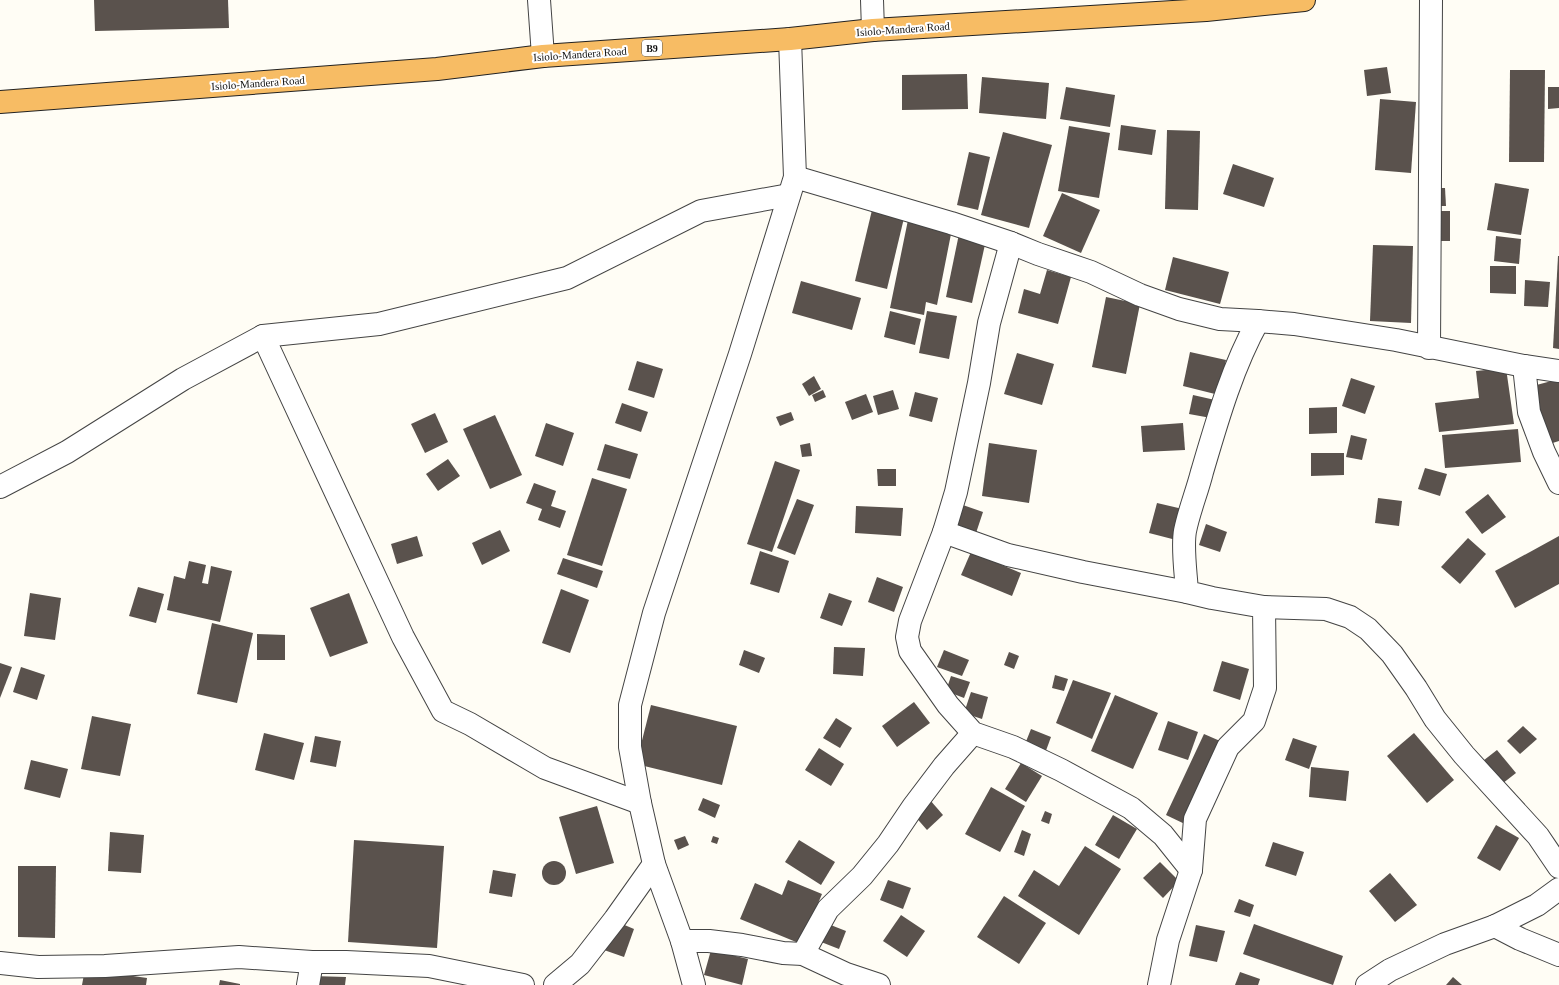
<svg xmlns="http://www.w3.org/2000/svg" width="1559" height="985" font-family="'Times New Roman',serif">
  <style>
    .building { fill: #5a524d }
    .lines { fill: none; stroke-linecap: round; stroke-linejoin: round }
    .minor-casing { stroke: #444; stroke-width: 24 }
    .trunk-casing { stroke: #222; stroke-width: 24 }
    .minor { stroke: #fff; stroke-width: 22 }
    .trunk { stroke: #f7bc64; stroke-width: 22 }
    .labels { text-anchor: middle; stroke-width: 4; stroke-linejoin: round; paint-order: stroke }
    .shield { fill: #fff; stroke: #585858; stroke-width: 1 }
    .shield-label { font-size: 10px; font-weight: bold; fill: #111 }
    .street-label { font-size: 11px; fill: #111; stroke: #fff }
  </style>
  <rect width="100%" height="100%" fill="#fffdf5"/>
  <g class="building">
    <path d="M94,0H228L229,28L95,31Z"/>
    <path d="M1387,67L1391,93L1367,96L1364,70Z"/>
    <path d="M1510,70H1545L1544,162H1509Z"/>
    <path d="M967,74L968,109L902,110V75Z"/>
    <path d="M982,77L1049,83L1046,119L979,113Z"/>
    <path d="M1066,87L1115,95L1110,127L1060,119Z"/>
    <path d="M1548,87H1559V108L1548,109Z"/>
    <path d="M1380,99L1416,102L1411,173L1375,170Z"/>
    <path d="M1121,125L1156,130L1152,155L1118,150Z"/>
    <path d="M1069,126L1110,133L1099,198L1058,191Z"/>
    <path d="M1167,130L1200,131L1198,210L1165,209Z"/>
    <path d="M1003,132L1052,145L1029,228L981,215Z"/>
    <path d="M969,152L990,157L978,210L957,205Z"/>
    <path d="M1233,164L1274,178L1264,207L1223,194Z"/>
    <path d="M1495,183L1529,189L1521,235L1487,230Z"/>
    <path d="M1431,188H1445L1446,206H1432Z"/>
    <path d="M1062,193L1100,210L1081,253L1043,236Z"/>
    <path d="M872,210L904,218L887,289L855,281Z"/>
    <rect x="1432" y="211" width="18" height="30"/>
    <path d="M908,220L952,229L937,305L926,302L924,315L890,308Z"/>
    <path d="M959,234L986,240L972,303L946,297Z"/>
    <path d="M1496,236L1521,239L1519,264L1494,261Z"/>
    <path d="M1373,245L1413,246L1411,323L1370,321Z"/>
    <path d="M1558,256H1559V349L1553,348Z"/>
    <path d="M1173,257L1229,272L1220,304L1165,290Z"/>
    <path d="M1490,266H1516V294L1490,293Z"/>
    <path d="M1047,270L1071,277L1058,324L1018,313L1024,289L1040,294Z"/>
    <path d="M1525,280L1550,282L1548,307L1524,306Z"/>
    <path d="M801,281L861,298L852,330L792,313Z"/>
    <path d="M1106,297L1140,304L1126,374L1092,367Z"/>
    <path d="M890,311L921,319L915,345L884,337Z"/>
    <path d="M927,311L957,316L949,359L919,353Z"/>
    <path d="M1190,352L1226,360L1219,395L1183,386Z"/>
    <path d="M1017,353L1054,364L1042,405L1004,394Z"/>
    <path d="M637,361L663,369L654,398L628,390Z"/>
    <path d="M1506,368L1514,424L1439,432L1435,403L1479,398L1476,371Z"/>
    <path d="M814,376L821,389L809,396L802,384Z"/>
    <path d="M1351,378L1375,386L1365,414L1342,406Z"/>
    <path d="M1559,379V441L1546,445L1529,387Z"/>
    <path d="M823,390L826,397L815,402L812,395Z"/>
    <path d="M893,390L899,409L878,415L873,396Z"/>
    <path d="M915,392L938,398L932,422L909,416Z"/>
    <path d="M866,394L873,412L852,420L845,402Z"/>
    <path d="M1193,395L1215,400L1211,418L1189,414Z"/>
    <path d="M622,403L648,412L641,432L615,423Z"/>
    <path d="M1337,407V433L1309,434V408Z"/>
    <path d="M791,412L794,420L780,426L776,417Z"/>
    <path d="M435,413L448,442L425,453L411,424Z"/>
    <path d="M495,415L522,475L490,489L463,429Z"/>
    <path d="M546,423L574,433L563,466L535,456Z"/>
    <path d="M1183,423L1185,450L1143,452L1141,426Z"/>
    <path d="M1518,429L1521,462L1445,468L1442,435Z"/>
    <path d="M1351,435L1367,439L1362,460L1346,457Z"/>
    <path d="M810,443L812,456L802,457L800,445Z"/>
    <path d="M989,443L1037,450L1029,503L982,496Z"/>
    <path d="M605,444L638,454L630,479L597,470Z"/>
    <path d="M1311,453H1344V475L1311,476Z"/>
    <path d="M448,459L460,476L438,491L426,474Z"/>
    <path d="M775,461L800,470L772,552L747,544Z"/>
    <path d="M1425,468L1447,474L1440,496L1418,489Z"/>
    <path d="M877,469H896V486H878Z"/>
    <path d="M592,478L627,489L602,566L567,555Z"/>
    <path d="M534,483L556,491L551,506L566,511L560,528L538,520L542,509L526,503Z"/>
    <path d="M1488,494L1506,517L1482,534L1465,512Z"/>
    <path d="M1378,498L1402,501L1399,526L1375,523Z"/>
    <path d="M797,499L814,505L795,555L777,548Z"/>
    <path d="M1157,503L1187,510L1180,541L1149,533Z"/>
    <path d="M960,504L983,512L975,536L952,527Z"/>
    <path d="M856,506L903,508L901,536L855,533Z"/>
    <path d="M1206,524L1227,532L1220,552L1199,545Z"/>
    <path d="M500,530L510,551L482,565L472,543Z"/>
    <path d="M417,536L423,556L397,564L391,544Z"/>
    <path d="M1559,536V584L1515,608L1495,571Z"/>
    <path d="M1468,538L1486,554L1460,584L1441,567Z"/>
    <path d="M760,551L789,561L779,593L750,584Z"/>
    <path d="M971,552L1021,573L1012,596L961,575Z"/>
    <path d="M563,558L603,571L597,588L557,574Z"/>
    <path d="M189,561L206,565L202,583L208,584L211,566L232,571L220,622L167,610L174,576L185,579Z"/>
    <path d="M877,577L903,587L894,612L868,602Z"/>
    <path d="M138,587L164,594L156,623L129,616Z"/>
    <path d="M561,589L589,600L570,653L542,643Z"/>
    <path d="M30,593L61,598L55,640L24,636Z"/>
    <path d="M349,593L368,643L330,657L310,608Z"/>
    <path d="M829,593L852,601L842,626L820,618Z"/>
    <path d="M212,623L253,633L237,703L197,694Z"/>
    <path d="M257,634L285,635V660H257Z"/>
    <path d="M834,647L865,648L863,676L833,674Z"/>
    <path d="M744,650L765,658L759,673L739,665Z"/>
    <path d="M944,650L969,660L962,676L937,667Z"/>
    <path d="M1009,652L1019,656L1014,669L1004,665Z"/>
    <path d="M1222,661L1249,669L1240,700L1213,691Z"/>
    <path d="M0,663L12,667L0,698Z"/>
    <path d="M21,667L45,675L37,700L13,692Z"/>
    <path d="M1055,675L1068,679L1064,691L1052,688Z"/>
    <path d="M951,676L970,682L964,698L946,691Z"/>
    <path d="M1073,680L1111,693L1092,739L1056,723Z"/>
    <path d="M971,692L988,697L982,719L964,713Z"/>
    <path d="M1115,695L1158,713L1133,769L1091,751Z"/>
    <path d="M914,702L930,723L897,747L882,726Z"/>
    <path d="M651,705L737,726L722,785L636,764Z"/>
    <path d="M92,716L131,724L120,776L81,769Z"/>
    <path d="M836,718L852,728L840,748L823,738Z"/>
    <path d="M1168,721L1198,732L1188,760L1158,750Z"/>
    <path d="M1523,726L1537,739L1520,754L1507,741Z"/>
    <path d="M1031,729L1051,737L1044,756L1023,749Z"/>
    <path d="M264,733L304,743L294,780L255,770Z"/>
    <path d="M1414,733L1454,780L1427,803L1387,756Z"/>
    <path d="M1204,734L1227,744L1189,826L1166,815Z"/>
    <path d="M315,736L341,741L336,767L310,762Z"/>
    <path d="M1293,738L1317,746L1309,769L1285,760Z"/>
    <path d="M819,748L844,764L831,786L805,770Z"/>
    <path d="M1497,750L1516,773L1498,787L1479,764Z"/>
    <path d="M31,760L68,769L60,798L24,789Z"/>
    <path d="M1021,763L1042,776L1026,802L1005,789Z"/>
    <path d="M1311,767L1349,771L1346,801L1309,797Z"/>
    <path d="M991,787L1025,806L1000,852L965,834Z"/>
    <path d="M703,798L720,805L715,818L698,810Z"/>
    <path d="M930,800L943,815L927,830L913,814Z"/>
    <path d="M597,806L614,863L576,874L559,817Z"/>
    <path d="M1045,811L1052,814L1049,824L1041,821Z"/>
    <path d="M1113,815L1137,829L1119,859L1095,845Z"/>
    <path d="M1496,825L1519,838L1500,871L1477,858Z"/>
    <path d="M1022,830L1031,834L1024,856L1014,852Z"/>
    <path d="M110,832L144,835L141,873L108,871Z"/>
    <path d="M685,836L689,845L678,850L674,840Z"/>
    <path d="M713,836L719,838L717,844L711,842Z"/>
    <path d="M354,840L444,846L437,948L348,942Z"/>
    <path d="M799,840L835,862L821,885L785,862Z"/>
    <path d="M1273,842L1304,852L1296,876L1265,866Z"/>
    <path d="M1085,846L1121,869L1079,935L1018,896L1034,870L1059,886Z"/>
    <circle cx="554" cy="873" r="12"/>
    <path d="M1160,862L1179,881L1163,898L1143,878Z"/>
    <path d="M18,866H56L55,938L18,937Z"/>
    <path d="M493,870L516,874L512,897L489,893Z"/>
    <path d="M1390,873L1417,905L1395,922L1369,891Z"/>
    <path d="M788,880L822,894L801,944L740,919L755,883L782,895Z"/>
    <path d="M888,880L911,888L903,909L880,900Z"/>
    <path d="M1004,896L1046,923L1019,964L977,937Z"/>
    <path d="M1239,899L1254,905L1250,917L1234,912Z"/>
    <path d="M901,915L925,931L907,957L883,941Z"/>
    <path d="M615,921L634,929L624,957L604,950Z"/>
    <path d="M823,922L846,931L839,949L816,940Z"/>
    <path d="M1254,924L1343,956L1333,985L1243,954Z"/>
    <path d="M1196,925L1225,931L1217,962L1189,956Z"/>
    <path d="M711,950L748,959L742,985L704,975Z"/>
    <path d="M85,969L147,978L146,985H82Z"/>
    <path d="M1240,972L1260,979L1258,985H1235Z"/>
    <path d="M312,976L346,977L345,985H312Z"/>
    <path d="M1453,977L1462,985H1446Z"/>
    <path d="M220,980L240,984V985H219Z"/>
  </g>
  <g class="lines">
    <defs>
      <g id="minor">
        <path d="M539,0L543,56"/>
        <path d="M872,0L873,30"/>
        <path d="M795,177L951,223L1011,243L1038,254L1091,272L1140,295L1179,309L1220,319L1258,321L1294,324L1396,340L1524,366L1559,371"/>
        <path d="M1011,243L989,323L979,383L956,492L944,532L910,621L907,637L910,651L948,705L973,733L1013,747L1061,770L1131,808L1163,835L1191,870"/>
        <path d="M263,336L403,637L443,711L470,724L545,768L640,803"/>
        <path d="M1429,348L1431,0"/>
        <path d="M1524,366L1529,412L1544,452L1559,483"/>
        <path d="M0,487L67,452L183,379L263,336L379,324L567,278L701,211L789,195"/>
        <path d="M944,532L1008,555L1083,572L1187,592"/>
        <path d="M1264,607L1326,609L1350,617L1368,629L1392,654L1416,688L1435,719L1464,755L1538,836L1559,867"/>
        <path d="M1495,926L1520,939L1559,955"/>
        <path d="M682,941H709L742,945L783,953L803,954L846,974L879,985"/>
        <path d="M803,954L828,909L862,876L888,844L913,807L944,766L973,733"/>
        <path d="M0,963L38,967L105,966L239,957L312,962H346L429,966L523,985"/>
        <path d="M308,985L312,962"/>
        <path d="M555,985L580,964L615,919L654,864"/>
        <path d="M694,985L682,941L654,864L640,803L630,747V705L654,613L740,354L795,177L790,39"/>
        <path d="M1159,985L1168,940L1191,870L1195,819L1228,747L1254,721L1265,688L1264,607L1212,598L1187,592C1186,574 1182,548 1185,531C1189,511 1197,492 1202,472C1217,421 1232,368 1258,321"/>
        <path d="M1367,985L1390,970L1445,944L1495,926L1537,905L1559,889"/>
      </g>
      <path id="trunk" d="M0,102L437,69L543,56L790,39L873,30L1206,10L1304,0"/>
    </defs>
    <use href="#minor" class="minor-casing"/>
    <use href="#trunk" class="trunk-casing"/>
    <use href="#minor" class="minor"/>
    <use href="#trunk" class="trunk"/>
  </g>
  <g class="labels">
    <rect class="shield" x="642" y="40" width="20" height="16" rx="3"/>
    <g class="shield-label">
      <text x="652" y="52">B9</text>
    </g>
    <g class="street-label">
      <text transform="translate(903 29) rotate(-4)" y="4">Isiolo-Mandera Road</text>
      <text transform="translate(580 54) rotate(-4)" y="4">Isiolo-Mandera Road</text>
      <text transform="translate(258 83) rotate(-4)" y="4">Isiolo-Mandera Road</text>
    </g>
  </g>
</svg>
